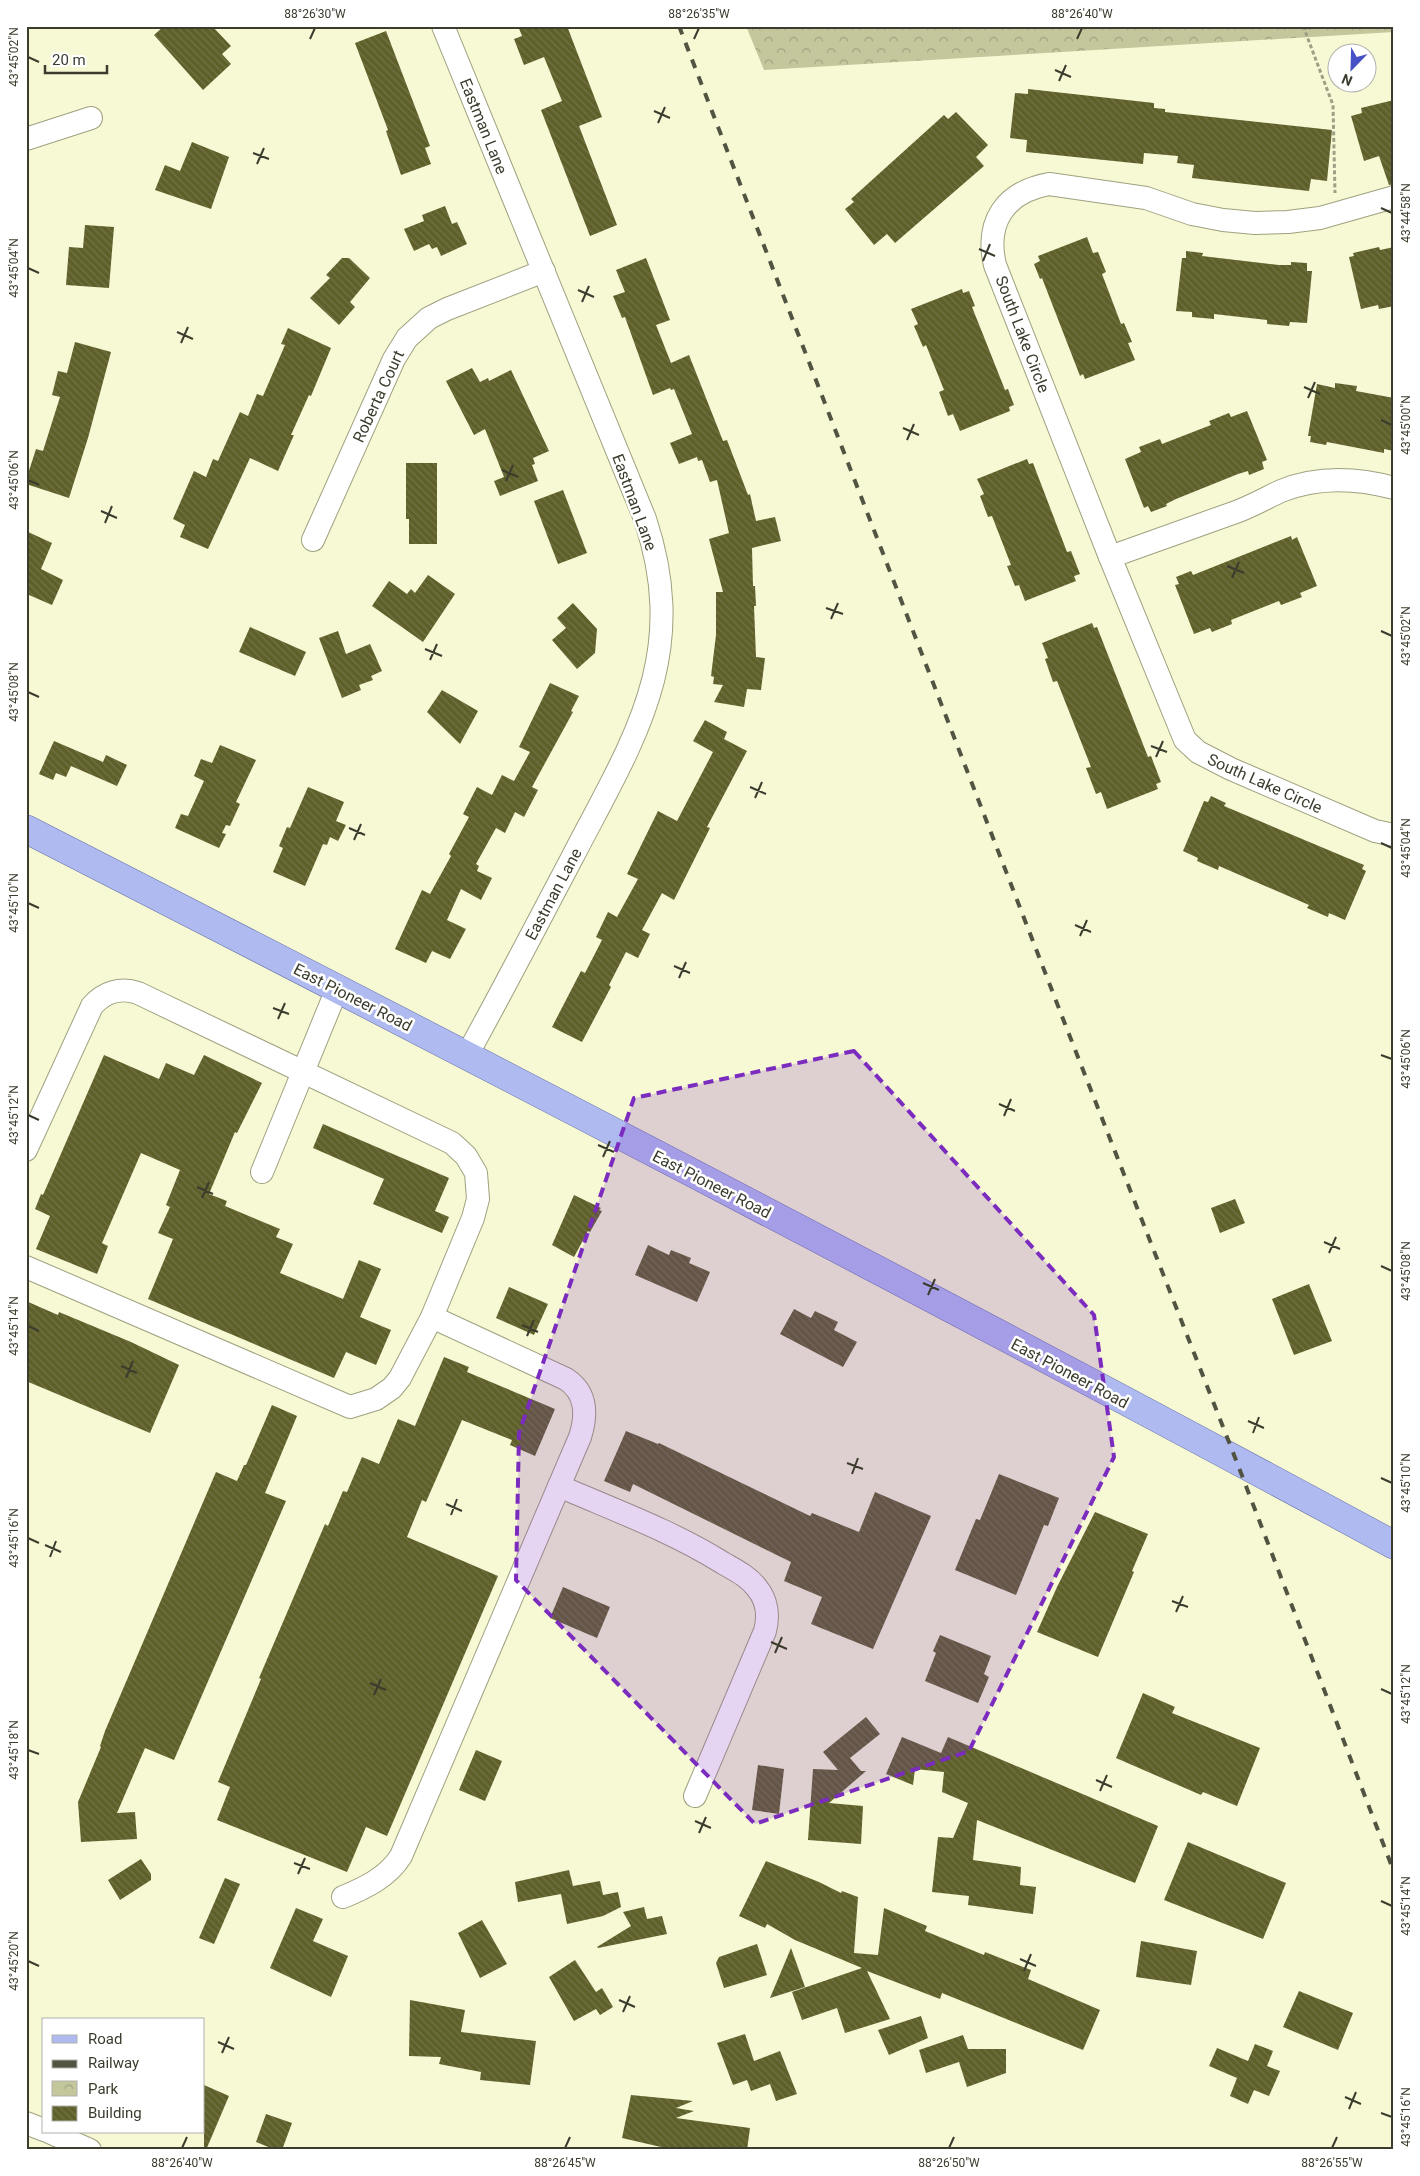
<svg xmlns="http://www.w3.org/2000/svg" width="1420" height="2176" font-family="Roboto,sans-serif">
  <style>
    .park { fill: url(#park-crowns) }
    .building { fill: url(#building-back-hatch) }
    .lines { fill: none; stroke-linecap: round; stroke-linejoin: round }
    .minor-casing { stroke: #9fa17f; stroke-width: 24 }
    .major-casing { stroke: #6470a6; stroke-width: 29 }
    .path { stroke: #9e9f85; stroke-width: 3; stroke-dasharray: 4 2.5; stroke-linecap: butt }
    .minor { stroke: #fff; stroke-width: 22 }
    .major { stroke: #afbaf1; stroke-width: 28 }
    .rail { stroke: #525442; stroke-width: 4; stroke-dasharray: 9 9; stroke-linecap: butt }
    .marked { fill: #7b2cbf; fill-opacity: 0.2; stroke: #7b2cbf; stroke-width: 4; stroke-dasharray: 10 6; stroke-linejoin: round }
    .ticks { fill: none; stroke: #3b3c2d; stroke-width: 2 }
    .labels { text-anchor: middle; stroke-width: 5; stroke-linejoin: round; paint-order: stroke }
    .street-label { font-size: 16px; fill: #3b3c2d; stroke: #fff }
    .neatline { fill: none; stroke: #3b3c2d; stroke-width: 2 }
    .ticks-label { font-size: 12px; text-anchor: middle; fill: #3b3c2d }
  </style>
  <defs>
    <pattern id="park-crowns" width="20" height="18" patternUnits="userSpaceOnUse" patternTransform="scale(1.25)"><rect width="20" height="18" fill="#c4c79c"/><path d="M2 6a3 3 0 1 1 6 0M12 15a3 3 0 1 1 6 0" fill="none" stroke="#a0a380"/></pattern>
    <pattern id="building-back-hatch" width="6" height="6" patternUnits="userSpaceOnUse" patternTransform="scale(1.25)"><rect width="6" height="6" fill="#5e5f29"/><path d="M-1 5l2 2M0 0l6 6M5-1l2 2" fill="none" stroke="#727347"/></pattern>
  </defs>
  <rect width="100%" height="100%" fill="#f7f9d5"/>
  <path class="park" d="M746,26H1394V32L764,70Z"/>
  <g class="building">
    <path d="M164,26H212L231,46L222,54L231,64L203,90L154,35Z"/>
    <path d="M518,26H567L602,117L579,126L617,225L590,236L541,110L562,101L544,57L524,65L514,39L522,36Z"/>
    <path d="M386,31L430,146L425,148L431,164L401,175L386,131L388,130L355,43Z"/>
    <path d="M1028,89L1154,103V108L1165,109V112L1332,130L1327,181L1311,179L1309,191L1192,178L1194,165L1177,163L1178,156L1144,153L1143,164L1026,152L1027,140L1010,138L1015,93L1028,94Z"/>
    <path d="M1394,100V184L1389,185L1379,156L1364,161L1351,116L1362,113L1361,108Z"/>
    <path d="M956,112L988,145L976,157L984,166L895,243L887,234L874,245L845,209L854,202L851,199L944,115L948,119Z"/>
    <path d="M192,142L229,157L211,209L155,190L165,165L180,171Z"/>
    <path d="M445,206L452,224L457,222L467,244L441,256L437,247L432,249L429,244L414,251L404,229L424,221L422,215Z"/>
    <path d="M85,225L114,227L109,288L66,285L69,247L83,248Z"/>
    <path d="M1087,237L1093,253L1098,252L1106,272L1102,274L1121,324L1124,323L1132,342L1128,343L1135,360L1085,379L1083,374L1080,376L1042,278L1040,279L1034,264L1040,261L1038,256Z"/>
    <path d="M1379,247L1380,250L1394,247V306L1379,309L1378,305L1361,309L1349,257L1354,256L1353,253Z"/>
    <path d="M1186,251L1203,253L1202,256L1279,265H1291V262L1307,263V271H1312L1307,323L1290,322L1289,326L1267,324V320L1214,314V319L1192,317V312L1176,311L1182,258H1186Z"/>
    <path d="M342,258H349L370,278L350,302L355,307L339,325L310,298L330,278L326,275Z"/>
    <path d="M646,258L670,320L656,325L671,363L689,355L723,441L727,440L748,495L750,494L756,521L775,517L781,541L752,548L753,586H755L756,606H754L756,657L765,658L761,690L747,689L744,707L714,702L723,685L713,684L714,677L711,676L716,635V592H723L709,539L729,533L717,480L710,482L702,460L698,461L697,457L679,464L670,443L692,434L674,389L671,390L670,388L653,395L625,317L622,318L613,296L625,292L616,270Z"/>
    <path d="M962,289L963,293L969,291L975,306L972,307L982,332L1005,390L1008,389L1014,405L1009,407L1010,411L960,431L953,414L948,416L939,392L944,390L926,345L923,347L914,326L918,324L911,309Z"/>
    <path d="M288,328L331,348L311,396L309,395L291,435H294L278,471L250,458L208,549L180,537L185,525L173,519L194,471L206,477L213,459L218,461L240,412L248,416L257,394L263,396L285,345L281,344Z"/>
    <path d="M75,342L111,352L88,438L69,498L26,484V480L36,449L43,451L60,397L52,395L58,371L67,373Z"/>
    <path d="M472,368L480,382L488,378L489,381L511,370L549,451L533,458L535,464L532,465L538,481L500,496L494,481L504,477L485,429L474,435L446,381Z"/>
    <path d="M1335,383L1357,386L1356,391L1394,398V451L1384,449V453L1327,442L1326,445L1310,442L1311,436H1308L1317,384L1335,388Z"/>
    <path d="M1247,411L1267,460L1262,462L1264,469L1249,475L1248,471L1238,474L1176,499L1166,504L1167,506L1151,512L1148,506L1144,508L1125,459L1141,452L1139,447L1160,439L1162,444L1211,425L1209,421L1229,413L1231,417Z"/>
    <path d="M1027,459L1029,464L1033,463L1067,552L1071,551L1080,574L1074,576L1076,581L1025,601L1019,585L1015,586L1007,566L1011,565L992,516L988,517L980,496L984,494L977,479Z"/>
    <path d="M406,463H437V544H409V519H406Z"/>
    <path d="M563,490L587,553L558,564L534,501Z"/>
    <path d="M26,531L52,543L41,569L63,580L52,605L29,595L26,601Z"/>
    <path d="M1291,536L1292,540L1297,537L1317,586L1300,593L1302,597L1281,605L1279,601L1231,620L1232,624L1212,632L1210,628L1194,634L1175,585L1179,584L1176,577L1191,571L1193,575Z"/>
    <path d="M428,575L455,594L423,642L372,606L389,581L407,594L411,589L415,593Z"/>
    <path d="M573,603L597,629L595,653L577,669L552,640L566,628L557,618Z"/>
    <path d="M1092,623L1094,628L1097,627L1148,757L1151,756L1161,782L1156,784L1158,789L1107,809L1101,792L1096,794L1086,768L1091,767L1057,681L1053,682L1045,659L1048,658L1042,643Z"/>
    <path d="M250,627L306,652L295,676L239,652Z"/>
    <path d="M338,631L346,654L370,644L382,671L371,676L373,680L359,685L361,690L342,698L319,638Z"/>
    <path d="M550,683L579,696L571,711L573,712L532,787L538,790L524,817L515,812L505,833L496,828L476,864L479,866L477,871L492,878L481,900L461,889L447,920L466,929L450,959L432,951L426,963L395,949L422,890L430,894L451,856L449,854L469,817L463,814L477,787L492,795L502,775L514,781L530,752L519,747Z"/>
    <path d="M442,690L478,711L460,744L427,712Z"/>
    <path d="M705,720L727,732L724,739L747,751L707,827L710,828L674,900L662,893L642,930L650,934L638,958L626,952L609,985L611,987L582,1042L552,1027L581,971L585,973L602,940L596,937L608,912L617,917L638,879L627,874L658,811L677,821L713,752L693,741Z"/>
    <path d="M54,741L103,762L106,755L127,765L117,786L71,766L66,777L56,773L53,780L39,774Z"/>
    <path d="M220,745L256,760L236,802L240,804L230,826L226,825L222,833L226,834L219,848L175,828L181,814L188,816L204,781L194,776L201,759L212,763Z"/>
    <path d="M308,787L344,802L336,821L346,825L338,841L330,837L327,845L323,844L305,886L273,872L283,848L279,846L287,827L290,828Z"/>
    <path d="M1211,796L1226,803L1224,806L1364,865L1362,869L1366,871L1345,920L1329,913L1328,917L1307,908L1309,905L1219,866L1218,870L1197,861L1198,858L1183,851L1204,801L1208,802Z"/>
    <path d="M104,1055L159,1079L166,1063L194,1075L204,1055L262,1083L237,1133L235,1132L209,1194L227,1201L225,1206L280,1229L276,1237L293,1244L280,1273L343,1299L359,1260L381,1269L360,1317L391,1330L376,1365L346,1352L334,1378L148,1299L173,1239L158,1233L170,1207L166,1205L180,1170L141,1153L102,1243L108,1246L97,1274L36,1249L50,1216L35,1209L41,1194L43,1195Z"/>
    <path d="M323,1124L449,1178L435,1211L449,1217L442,1233L373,1204L384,1179L313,1148Z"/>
    <path d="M574,1195L601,1208L599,1210L602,1211L590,1232L588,1231L574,1257L552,1245Z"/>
    <path d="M1235,1199L1245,1223L1220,1233L1211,1208Z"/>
    <path d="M648,1245L669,1255L671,1250L691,1258L689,1263L710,1272L697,1302L635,1275Z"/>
    <path d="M1309,1284L1332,1341L1294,1355L1272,1299Z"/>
    <path d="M509,1287L548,1304L534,1335L496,1318Z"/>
    <path d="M26,1301L58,1315L59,1312L131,1342L179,1365L150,1433L26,1381Z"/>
    <path d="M794,1309L811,1318L815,1311L838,1322L834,1330L857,1342L843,1367L780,1334Z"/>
    <path d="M444,1357L469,1367L467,1372L555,1409L535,1456L510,1445L512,1440L462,1420L426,1502L422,1500L407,1537L498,1576L387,1836L366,1827L347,1872L217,1820L230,1787L218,1782L261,1679L259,1678L325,1524L328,1526L343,1491L347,1492L362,1457L379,1464L398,1419L415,1426Z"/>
    <path d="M272,1405L297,1416L265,1493L286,1501L174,1760L145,1748L117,1813L135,1812L137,1839L81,1842L78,1802L101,1747L100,1746L105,1731L216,1472L237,1481L244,1465H246Z"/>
    <path d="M626,1431L658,1444L659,1443L810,1516L812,1513L859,1532L875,1492L931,1516L873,1649L811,1624L822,1597L784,1581L791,1562L633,1484L630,1492L604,1481Z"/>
    <path d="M999,1474L1059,1498L1048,1526L1044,1525L1016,1595L955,1570L976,1519L980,1520Z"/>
    <path d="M1095,1512L1148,1534L1132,1571L1134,1572L1098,1657L1037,1632L1057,1587Z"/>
    <path d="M563,1587L610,1607L597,1638L550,1618Z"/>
    <path d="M940,1635L991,1656L984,1674L989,1677L978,1703L925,1681L936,1653L933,1651Z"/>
    <path d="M1143,1693L1175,1707L1172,1713L1260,1748L1237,1806L1203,1792L1201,1795L1116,1758Z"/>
    <path d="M866,1717L880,1734L850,1758L861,1771H866L829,1803L863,1806L861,1844L808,1840L813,1769L838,1770L823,1752Z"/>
    <path d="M902,1737L941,1753L948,1737L1158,1826L1135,1883L977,1820L973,1860L1021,1867L1020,1885L1036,1887L1033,1914L968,1905L969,1896L932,1892L938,1837L953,1838L968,1803L942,1792L944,1772L915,1769L913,1785L886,1774Z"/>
    <path d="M476,1750L502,1761L485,1801L459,1790Z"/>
    <path d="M758,1765L784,1769L779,1814L752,1810Z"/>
    <path d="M1188,1842L1286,1883L1263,1939L1164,1900Z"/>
    <path d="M141,1859L151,1874V1880L120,1900L108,1880Z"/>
    <path d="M766,1861L819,1882L841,1893L842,1891L858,1897L854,1953L878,1955L884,1908L927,1926L925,1931L984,1955L985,1952L1031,1970L1028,1979L1100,2010L1083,2050L942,1993L940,1999L867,1971L890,2019L845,2033L837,2008L802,2020L792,1992L862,1968L795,1940L767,1924L765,1928L739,1916Z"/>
    <path d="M569,1870L573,1886L600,1881L603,1895L618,1892L621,1907L603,1916L567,1924L561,1894L518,1902L515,1882Z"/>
    <path d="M225,1878L240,1884L214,1944L199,1938Z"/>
    <path d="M644,1907L647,1919L662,1916L667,1934L598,1948L597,1947L631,1926L623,1912Z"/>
    <path d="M296,1908L323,1919L313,1941L348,1956L331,1997L270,1968Z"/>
    <path d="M482,1920L507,1964L480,1978L458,1933Z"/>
    <path d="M1141,1941L1197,1951L1191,1985L1136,1977Z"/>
    <path d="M757,1944L767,1975L724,1988L716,1963L719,1957Z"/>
    <path d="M791,1948L805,1987L770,1998Z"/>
    <path d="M575,1960L596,1992L602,1988L613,2007L600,2015L596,2009L574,2021L549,1977Z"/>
    <path d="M1299,1991L1353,2013L1338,2050L1283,2027Z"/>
    <path d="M410,2000L465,2010L461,2032L536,2041L530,2085L480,2080L481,2072L439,2064L441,2057L409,2056Z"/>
    <path d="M921,2016L928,2038L889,2055L878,2030Z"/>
    <path d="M745,2034L754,2061L780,2051L797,2094L776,2101L770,2084L751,2091L747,2080L733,2085L717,2043Z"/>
    <path d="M963,2035L968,2049H1006V2073L967,2087L959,2062L926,2073L919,2050Z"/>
    <path d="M1255,2044L1273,2051L1267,2066L1280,2071L1269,2096L1254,2090L1248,2104L1230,2096L1237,2078L1209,2066L1217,2048L1248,2061Z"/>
    <path d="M204,2085L229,2096L206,2150H204Z"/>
    <path d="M631,2095L693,2101L676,2108L694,2111L676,2118L750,2128L747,2150H661V2147L622,2138Z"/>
    <path d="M266,2114L292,2123L282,2150H276L256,2142Z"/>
  </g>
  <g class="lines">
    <defs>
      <g id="minor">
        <path d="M443,26L645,519C691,657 633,740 572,858C537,924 503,990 467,1055"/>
        <path d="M26,139L91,118"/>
        <path d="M1394,197L1320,218L1288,222L1255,223L1223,220L1192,214L1146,198L1049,184C1005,192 985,222 995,265L1110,557L1185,740L1198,752L1231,769L1375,831L1394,835"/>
        <path d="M313,540L394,359L407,338L429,318L447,309L544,271"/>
        <path d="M1110,557C1152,542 1194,527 1236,512C1252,506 1266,498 1281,491C1318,476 1357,478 1394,488"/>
        <path d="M26,1150L92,1006C104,992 121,987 138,993L452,1143L466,1156L476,1173L478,1199L473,1218L432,1317L400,1378L392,1388L376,1399L350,1407L26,1267"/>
        <path d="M262,1172L337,989"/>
        <path d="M559,1486C614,1510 672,1531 723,1563C735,1570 748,1576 757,1588C767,1600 769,1616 765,1631L695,1796"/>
        <path d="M343,1897C365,1888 388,1877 401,1856L580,1437C587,1415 587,1393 566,1379L432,1317"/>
        <path d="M26,2123L44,2130"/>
        <path d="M49,2132L90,2150"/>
      </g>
      <path id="major" d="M26,829C484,1063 941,1300 1394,1545"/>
    </defs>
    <use href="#minor" class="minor-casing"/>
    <use href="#major" class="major-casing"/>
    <path class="path" d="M1305,26V31L1333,105L1335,193"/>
    <use href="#minor" class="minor"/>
    <use href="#major" class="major"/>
    <path class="rail" d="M679,26L1065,1024L1236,1460L1394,1872"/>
  </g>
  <path class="marked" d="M854,1051L1094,1315L1114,1457L969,1751L755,1824L516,1580L519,1433L634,1098Z"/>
  <path class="ticks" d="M310,39L315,28M694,39L699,28M1077,39L1082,28M28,57L39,62M1055,70L1071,77M1059,81L1066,65M654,111L670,118M658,123L665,107M253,153L269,159M257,164L264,148M1381,208L1392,213M979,249L995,256M983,261L990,244M28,268L39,273M578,290L594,297M582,302L589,286M177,332L193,339M181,343L188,327M1304,387L1320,394M1308,398L1315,382M1381,420L1392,425M903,428L919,435M907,440L914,424M502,470L518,477M28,480L39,485M506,481L513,465M101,511L117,518M105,523L112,506M1227,566L1244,573M1232,578L1239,562M826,608L843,614M831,619L838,603M1381,631L1392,636M425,649L442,656M430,660L437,644M28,692L39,697M1151,746L1167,752M1156,757L1163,741M750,787L766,794M755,798L762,782M349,828L365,835M354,840L361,824M1381,843L1392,848M28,903L39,908M1075,925L1091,932M1080,936L1087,920M674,966L690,973M679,978L686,962M273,1008L289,1014M278,1019L285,1003M1381,1055L1392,1059M999,1104L1015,1111M28,1115L39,1120M1004,1116L1011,1099M598,1145L614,1152M603,1157L610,1141M197,1187L213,1194M202,1198L209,1182M1324,1242L1340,1249M1329,1253L1336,1237M1381,1266L1392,1271M923,1283L939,1290M928,1295L935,1279M522,1325L538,1332M28,1326L39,1331M527,1336L534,1320M121,1366L137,1373M126,1378L133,1361M1248,1421L1264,1428M1253,1433L1259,1417M847,1463L863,1469M852,1474L858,1458M1381,1478L1392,1483M446,1504L462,1511M451,1515L457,1499M28,1538L39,1543M45,1545L61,1552M50,1557L56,1541M1172,1601L1188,1607M1176,1612L1183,1596M771,1642L787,1649M775,1653L782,1637M370,1683L386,1690M1381,1689L1392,1694M374,1695L381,1679M28,1750L39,1754M1096,1780L1112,1787M1100,1791L1107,1775M695,1821L711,1828M699,1833L706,1817M294,1863L310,1869M298,1874L305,1858M1381,1901L1392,1906M1020,1959L1036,1966M28,1961L39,1966M1024,1971L1031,1954M619,2000L635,2007M623,2012L630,1996M218,2042L234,2049M222,2053L229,2037M1345,2097L1361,2104M1349,2109L1356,2092M1381,2113L1392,2117M182,2148L187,2137M565,2148L570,2137M949,2148L954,2137M1332,2148L1337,2137"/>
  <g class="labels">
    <g class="street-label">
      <text transform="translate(484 126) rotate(68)" y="6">Eastman Lane</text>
      <text transform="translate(1023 334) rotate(69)" y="6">South Lake Circle</text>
      <text transform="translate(378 396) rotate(-65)" y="6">Roberta Court</text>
      <text transform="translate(635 502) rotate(70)" y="6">Eastman Lane</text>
      <text transform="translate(1265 783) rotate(24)" y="6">South Lake Circle</text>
      <text transform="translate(553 894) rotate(-62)" y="6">Eastman Lane</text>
      <text transform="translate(353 997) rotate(27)" y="6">East Pioneer Road</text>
      <text transform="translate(712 1184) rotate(27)" y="6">East Pioneer Road</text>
      <text transform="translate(1070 1373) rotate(28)" y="6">East Pioneer Road</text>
    </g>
  </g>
  <rect width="1420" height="2176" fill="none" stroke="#ffffff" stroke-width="55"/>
  <rect x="42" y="2018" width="162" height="115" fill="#ffffff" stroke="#b1b1ab"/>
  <rect x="52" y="2035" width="25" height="8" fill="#afbaf1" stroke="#b1b1ab"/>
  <text x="88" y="2044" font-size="15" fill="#3b3c2d">Road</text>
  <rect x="52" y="2060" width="25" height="8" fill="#525442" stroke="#b1b1ab"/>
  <text x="88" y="2068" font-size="15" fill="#3b3c2d">Railway</text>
  <rect x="52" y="2081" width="25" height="15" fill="url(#park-crowns)" stroke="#b1b1ab"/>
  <text x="88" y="2094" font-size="15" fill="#3b3c2d">Park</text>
  <rect x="52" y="2106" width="25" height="15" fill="url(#building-back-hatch)" stroke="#b1b1ab"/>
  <text x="88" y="2118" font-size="15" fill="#3b3c2d">Building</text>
  <g transform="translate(1352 68) rotate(203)"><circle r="24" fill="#ffffff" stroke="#b1b1ab"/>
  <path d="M0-4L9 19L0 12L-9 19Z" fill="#4751c6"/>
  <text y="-8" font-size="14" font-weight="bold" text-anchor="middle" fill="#3b3c2d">N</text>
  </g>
  <path d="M45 65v8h62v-8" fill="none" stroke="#3b3c2d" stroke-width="2.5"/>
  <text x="52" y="65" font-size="15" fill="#3b3c2d" stroke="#ffffff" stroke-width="4" paint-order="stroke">20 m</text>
  <rect x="28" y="28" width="1364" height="2120" class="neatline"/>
  <g class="ticks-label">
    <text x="315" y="18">88°26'30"W</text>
    <text x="699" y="18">88°26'35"W</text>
    <text x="1082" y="18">88°26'40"W</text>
    <text transform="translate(14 57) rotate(-90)" y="4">43°45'02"N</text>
    <text transform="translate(1406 213) rotate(-90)" y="4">43°44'58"N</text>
    <text transform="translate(14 268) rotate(-90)" y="4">43°45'04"N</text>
    <text transform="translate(1406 425) rotate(-90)" y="4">43°45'00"N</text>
    <text transform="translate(14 480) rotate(-90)" y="4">43°45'06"N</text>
    <text transform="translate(1406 636) rotate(-90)" y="4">43°45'02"N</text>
    <text transform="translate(14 692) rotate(-90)" y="4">43°45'08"N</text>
    <text transform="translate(1406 848) rotate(-90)" y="4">43°45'04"N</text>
    <text transform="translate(14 903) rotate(-90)" y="4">43°45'10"N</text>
    <text transform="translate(1406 1059) rotate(-90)" y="4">43°45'06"N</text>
    <text transform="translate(14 1115) rotate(-90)" y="4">43°45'12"N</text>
    <text transform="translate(1406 1271) rotate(-90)" y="4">43°45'08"N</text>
    <text transform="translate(14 1326) rotate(-90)" y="4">43°45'14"N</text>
    <text transform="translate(1406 1483) rotate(-90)" y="4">43°45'10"N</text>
    <text transform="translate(14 1538) rotate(-90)" y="4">43°45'16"N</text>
    <text transform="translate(1406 1694) rotate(-90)" y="4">43°45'12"N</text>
    <text transform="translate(14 1750) rotate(-90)" y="4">43°45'18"N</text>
    <text transform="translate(1406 1906) rotate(-90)" y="4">43°45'14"N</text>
    <text transform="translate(14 1961) rotate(-90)" y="4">43°45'20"N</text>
    <text transform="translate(1406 2117) rotate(-90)" y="4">43°45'16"N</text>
    <text x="182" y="2167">88°26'40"W</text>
    <text x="565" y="2167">88°26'45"W</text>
    <text x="949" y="2167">88°26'50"W</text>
    <text x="1332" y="2167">88°26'55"W</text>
  </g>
</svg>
